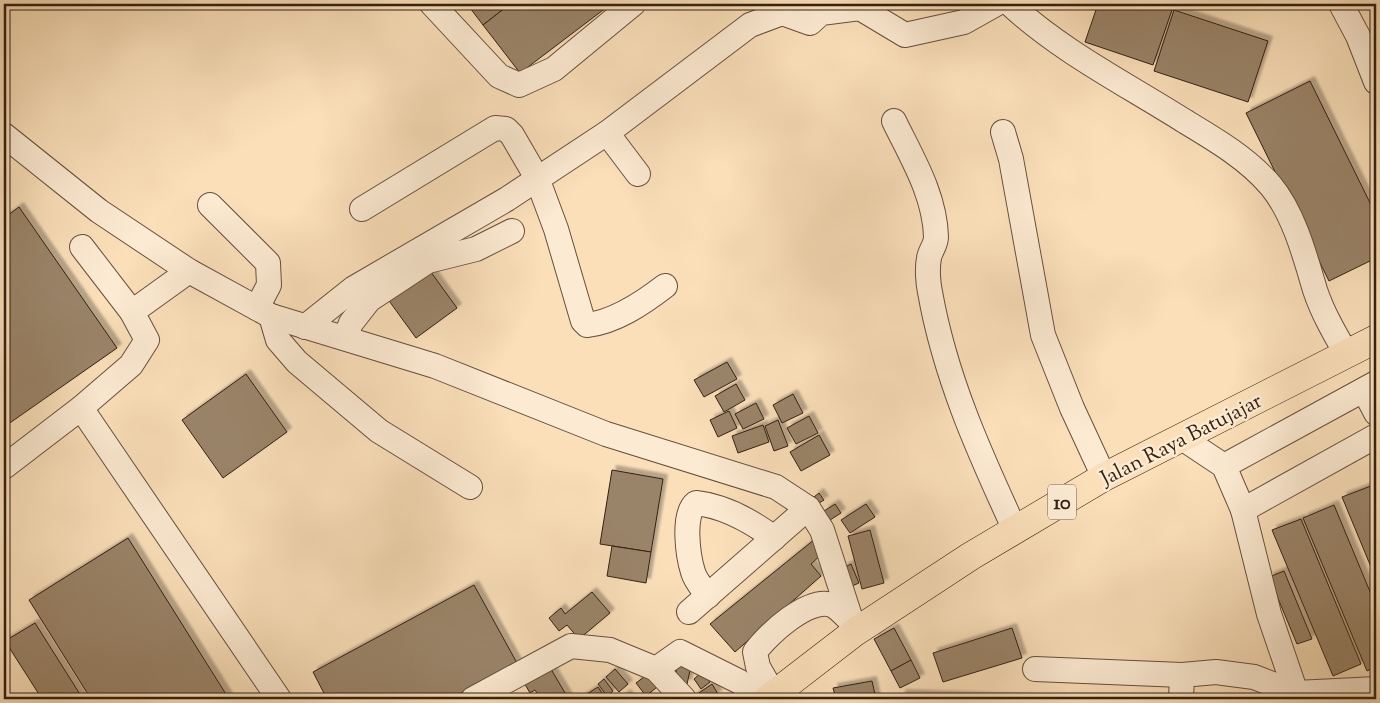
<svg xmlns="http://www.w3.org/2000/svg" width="1380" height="703" font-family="'Sorts Mill Goudy',serif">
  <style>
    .building { fill: #9a8469; stroke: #332112; filter: url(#shadow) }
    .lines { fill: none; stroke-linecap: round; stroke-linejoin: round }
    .minor-casing { stroke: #65503c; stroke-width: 26 }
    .highway-casing { stroke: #332112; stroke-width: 29 }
    .minor { stroke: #fcead2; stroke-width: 24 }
    .highway { stroke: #fadfb9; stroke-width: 28 }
    .labels { text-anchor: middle; stroke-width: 5; stroke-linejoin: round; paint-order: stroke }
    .shield { fill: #fcead2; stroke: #6f5d4c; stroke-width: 1 }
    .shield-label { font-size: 20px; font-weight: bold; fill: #332112 }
    .street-label { font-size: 21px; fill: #332112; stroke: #fcead2 }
  </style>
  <defs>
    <filter id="shadow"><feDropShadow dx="4.5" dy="-4.5" stdDeviation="1" flood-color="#0004"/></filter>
  </defs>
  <rect width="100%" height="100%" fill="#fadfb9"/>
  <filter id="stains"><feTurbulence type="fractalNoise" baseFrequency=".004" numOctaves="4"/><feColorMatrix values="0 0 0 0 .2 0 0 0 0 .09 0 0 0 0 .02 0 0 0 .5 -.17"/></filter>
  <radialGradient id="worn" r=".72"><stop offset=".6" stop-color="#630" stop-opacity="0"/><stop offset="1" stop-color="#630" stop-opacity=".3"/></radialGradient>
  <g class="building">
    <path d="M467,4H510L483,25Z"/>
    <path d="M510,4H611L520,73L483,25Z"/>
    <path d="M1098,4H1174L1153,65L1085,42Z"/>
    <path d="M1174,10L1268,41L1248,102L1154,71Z"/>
    <path d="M1310,81L1376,215V258L1329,281L1246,113Z"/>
    <path d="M19,207L117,348L4,427V218Z"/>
    <path d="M428,268L457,308L416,338L387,298Z"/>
    <path d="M727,362L737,379L704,397L694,380Z"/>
    <path d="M246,374L287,432L223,478L182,420Z"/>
    <path d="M736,384L745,400L724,412L715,396Z"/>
    <path d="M793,394L803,413L782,423L773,405Z"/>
    <path d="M756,403L764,419L743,429L735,414Z"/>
    <path d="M729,411L737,428L718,437L710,420Z"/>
    <path d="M809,416L818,433L796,444L787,428Z"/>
    <path d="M778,420L788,446L774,451L765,426Z"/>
    <path d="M763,425L769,442L738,453L732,436Z"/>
    <path d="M819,435L830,455L801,471L790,452Z"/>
    <path d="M612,470L663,479L651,552L600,544Z"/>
    <path d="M1376,484V579L1342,497Z"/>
    <path d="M819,493L824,500L819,503L814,497Z"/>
    <path d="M835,504L841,513L830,520L824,511Z"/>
    <path d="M866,504L875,517L850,533L841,520Z"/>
    <path d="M1334,505L1376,606V667L1367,671L1303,518Z"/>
    <path d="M1301,519L1361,664L1333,676L1272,530Z"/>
    <path d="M870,530L884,583L862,589L848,536Z"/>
    <path d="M128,538L229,699H91L29,600Z"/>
    <path d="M815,539L825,551L811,564L821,576L735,652L710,624Z"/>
    <path d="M612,546L651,552L646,583L607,576Z"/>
    <path d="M851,564L859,583L852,586L843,568Z"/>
    <path d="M1284,571L1312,639L1297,644L1269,577Z"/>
    <path d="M474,585L517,663L450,699H327L313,672Z"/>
    <path d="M592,592L610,613L579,639L567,625L559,631L549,618L561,608L565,614Z"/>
    <path d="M35,623L83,699H42L5,641Z"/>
    <path d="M894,628L911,660L891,671L874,639Z"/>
    <path d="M1012,628L1022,658L943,682L933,653Z"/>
    <path d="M911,660L920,678L900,688L891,671Z"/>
    <path d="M678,663L691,666L687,684L674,681Z"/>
    <path d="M548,664L568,698L566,699H541L535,690L530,693L522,679Z"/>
    <path d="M615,669L628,684L619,692L606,677Z"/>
    <path d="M702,672L710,682L701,689L694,679Z"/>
    <path d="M648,674L657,687L646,696L636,683Z"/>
    <path d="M604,679L613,691L607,696L598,684Z"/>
    <path d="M872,681L876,699H836L833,688Z"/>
    <path d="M712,684L718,694L710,699H694L693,697Z"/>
    <path d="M598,687L606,699H579Z"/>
    <path d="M626,694L630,699H620Z"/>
    <path d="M901,694L1034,699H901Z"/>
  </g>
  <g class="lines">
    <defs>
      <g id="minor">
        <path d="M432,4L499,76L519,85L554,69L633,4"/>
        <path d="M1010,4C1062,52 1126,84 1186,122C1216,140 1248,159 1271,186C1294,214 1305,256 1315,290C1323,314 1335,334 1347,355"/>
        <path d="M1341,4L1358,36L1376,82"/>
        <path d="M894,121C912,158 935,195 936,237C936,245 930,251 929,258C927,268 928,283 930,292C945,377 979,452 1015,530"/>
        <path d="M1003,132L1011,159L1043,335L1072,408L1104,477"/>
        <path d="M607,133L638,174"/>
        <path d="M4,135L99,211L189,271L271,316L435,366L606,434L776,487L808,508L822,530L855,632"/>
        <path d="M210,205L268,263L269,285L257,308"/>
        <path d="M362,209L495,128L506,129L512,135L537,178L556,229L583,321L587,325C615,322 643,303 665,286"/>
        <path d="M82,247L132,312"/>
        <path d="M189,271L132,312L147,340L131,365L81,408L279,699"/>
        <path d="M271,316L278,340L297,362L379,431L470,487"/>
        <path d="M305,327L354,288L507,199L607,133L750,25L782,13L810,23L821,13L860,8L905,35L964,22L996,4"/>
        <path d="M345,338L351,323L369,300L428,261L476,249L512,231"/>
        <path d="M1364,390L1376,413"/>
        <path d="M1182,438L1224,466L1243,510L1376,436"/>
        <path d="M1224,466L1376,383"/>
        <path d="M4,467L81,408"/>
        <path d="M1243,510L1269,614L1296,693"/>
        <path d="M708,596C703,589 695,580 693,572C688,556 682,514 696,503C725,506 751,521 774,538"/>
        <path d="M689,612L808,508"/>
        <path d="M656,669L680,652L740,682L761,699"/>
        <path d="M1035,669L1182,675L1216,672L1254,677L1296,693L1376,689"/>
        <path d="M773,693L758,667L755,652C767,635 809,596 832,605C839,608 847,618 853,623"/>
        <path d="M473,699L571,646L610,650L656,669L684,699"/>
        <path d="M1181,699L1182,675"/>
      </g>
      <path id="highway" d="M768,699L855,632L971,556L1104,477L1376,339"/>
    </defs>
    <use href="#minor" class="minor-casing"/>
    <use href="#highway" class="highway-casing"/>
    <use href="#minor" class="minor"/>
    <use href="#highway" class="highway"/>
  </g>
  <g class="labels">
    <rect class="shield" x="1048" y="484.5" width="28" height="35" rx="4"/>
    <g class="shield-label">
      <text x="1062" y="509">10</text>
    </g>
    <g class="street-label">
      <text transform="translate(1181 439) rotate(-27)" y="7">Jalan Raya Batujajar</text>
    </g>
  </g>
  <rect width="1380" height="703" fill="none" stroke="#fadfb9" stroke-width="20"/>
  <rect x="5" y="5" width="1370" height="693" fill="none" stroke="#332112" stroke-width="2.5"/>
  <rect x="10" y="10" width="1360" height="683" fill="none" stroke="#332112"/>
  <rect width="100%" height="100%" filter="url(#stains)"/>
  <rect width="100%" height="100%" fill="url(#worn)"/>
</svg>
